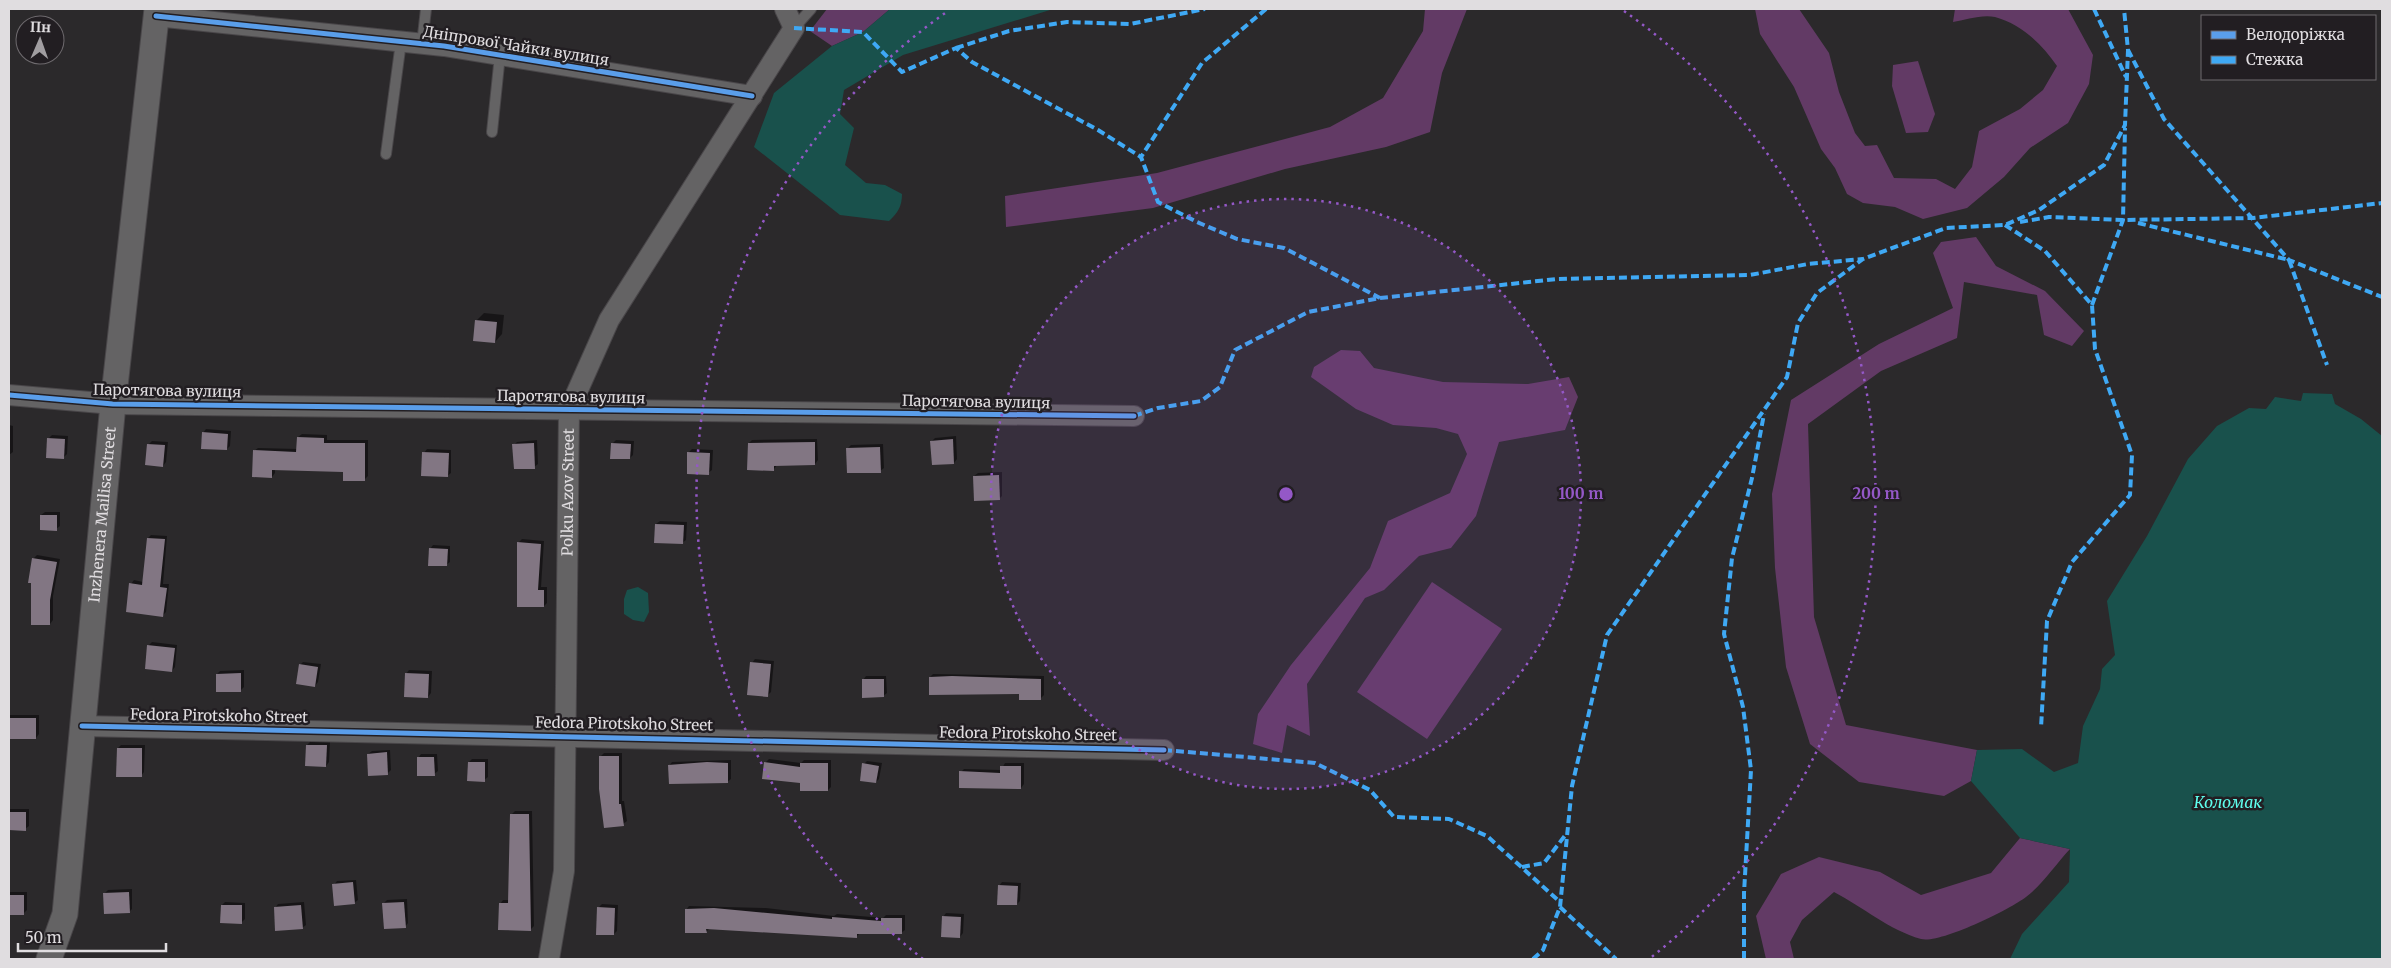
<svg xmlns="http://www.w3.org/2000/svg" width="2391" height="968" font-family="Merriweather,serif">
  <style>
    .green { fill: #623a65 }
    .water { fill: #19514c }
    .shadow { fill: #0007 }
    .building { fill: #827683 }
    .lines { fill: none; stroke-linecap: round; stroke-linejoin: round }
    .service-casing { stroke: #494649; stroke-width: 12 }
    .minor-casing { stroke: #494649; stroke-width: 22 }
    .tertiary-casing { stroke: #494649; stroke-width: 27 }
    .service { stroke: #646364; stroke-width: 10 }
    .minor { stroke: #646364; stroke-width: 20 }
    .tertiary { stroke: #646364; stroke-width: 25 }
    .quiet { stroke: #3fa9f5; stroke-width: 4; stroke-dasharray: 8 4; stroke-linecap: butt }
    .cycleway-casing { stroke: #221e22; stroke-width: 8 }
    .cycleway { stroke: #5a9eea; stroke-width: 5 }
    .ring { fill: none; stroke: #9458c7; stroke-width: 2.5; stroke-dasharray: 2.5 5 }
    .labels { text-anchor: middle; stroke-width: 5; stroke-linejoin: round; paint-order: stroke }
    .street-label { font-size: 15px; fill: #e0dde0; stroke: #221e22 }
    .water-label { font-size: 16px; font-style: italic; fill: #5efcec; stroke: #221e22 }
    .centre { fill: #9458c7; stroke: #221e22; stroke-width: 2.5 }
    .ring-label { font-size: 15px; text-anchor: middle; font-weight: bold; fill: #9458c7; stroke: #221e22; stroke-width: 5; stroke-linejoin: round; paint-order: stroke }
  </style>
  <rect width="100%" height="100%" fill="#2b292b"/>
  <g class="green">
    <path d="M827,9H890L863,32L832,46L810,31Z"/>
    <path d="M1425,9H1467L1442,73L1430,132L1386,147L1285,169L1153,208L1006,227L1005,196L1157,173L1330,127L1383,98L1423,31Z"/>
    <path d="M1755,9H1799L1829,53L1839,92L1855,133L1865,146L1877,145L1894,178L1936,179L1955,189L1972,167L1979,131L2020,109L2043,90L2057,66C2042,44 2021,24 1995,17C1982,14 1965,20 1953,22L1955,9H2068L2093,55L2089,84L2068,123L2030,148L2004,177L1967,208L1923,219L1895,207L1863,203L1847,194L1835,168L1821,149L1794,87L1760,34Z"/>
    <path d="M1918,61L1935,114L1928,132L1906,133L1892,86L1893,65Z"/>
    <path d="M1976,237L1996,266L2045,291L2084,331L2072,346L2044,335L2037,295L1964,282L1957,338L1881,371L1808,424L1814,617L1846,725L1977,750L1971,781L1944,796L1859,782L1810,744L1786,667L1775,568L1772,494L1791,400L1879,344L1953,308L1933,253L1941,242Z"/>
    <path d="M1341,350L1360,351L1374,368L1443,382L1528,384L1569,377L1578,397L1565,430L1499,442L1476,516L1451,548L1419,556L1384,590L1365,598L1307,684L1310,736L1287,725L1282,753L1253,744L1258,714L1291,665L1370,568L1388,521L1450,493L1467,454L1458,434L1436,428L1393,425L1356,409L1311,377L1314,367Z"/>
    <path d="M1432,582L1502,629L1427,739L1357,692Z"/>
    <path d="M2020,838L2070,849C2056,864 2042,885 2026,897C2009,910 1940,944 1921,939C1889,930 1863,907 1834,892L1802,920L1790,942L1794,959H1766L1756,916L1781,874L1819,857L1880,872L1921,895L1991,873Z"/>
  </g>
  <g class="water">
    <path d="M890,9H1084L1050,10L903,55L844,90L840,114L854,128L845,165L866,183L885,185L902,194C902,206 898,213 889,221L840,215L754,147L774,93L832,46L863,32Z"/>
    <path d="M2303,393L2332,394L2335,404L2361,419L2382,436V959H2010L2022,934L2069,882L2070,849L2020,838L1971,781L1977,750L2022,749L2054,772L2078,763L2083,726L2100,689L2102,669L2115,655L2107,601L2147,536L2188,459L2217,426L2249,408L2266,409L2275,397L2301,401Z"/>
    <path d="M638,587L648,593L649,612L644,622L633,620L624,614V599L627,590Z"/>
  </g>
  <g class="shadow">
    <path d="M484,313L504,315L502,334L495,342L476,321Z"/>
    <path d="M9,425L13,426V452L9,455Z"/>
    <path d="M206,429L231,431L230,446L227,449L203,433Z"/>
    <path d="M302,434L327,435V440H368V476L364,480L344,471L275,468V473L272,477L254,451L258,448L298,449V437Z"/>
    <path d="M52,435L68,436L67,454L63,458L48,439Z"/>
    <path d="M956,436L957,459L954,463L932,441L935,438Z"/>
    <path d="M817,439L818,460L815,464L777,465L774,469L749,443L752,440Z"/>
    <path d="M537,440L538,464L534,467L514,445L517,442Z"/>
    <path d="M616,440L634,441L633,455L630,458L612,444Z"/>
    <path d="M152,441L168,442L166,462L163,466L147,464L149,444Z"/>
    <path d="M883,444L884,468L880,471L848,448L851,445Z"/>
    <path d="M427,449L451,450V473L447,476L424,453Z"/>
    <path d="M692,449L713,450L712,470L708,473L688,453Z"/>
    <path d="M1002,472V496L999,499L974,476L978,473Z"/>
    <path d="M45,512H60V526L56,529L41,515Z"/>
    <path d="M660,521L687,522L686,540L682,543L656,524Z"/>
    <path d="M151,535L167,536L163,584H169L166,612L163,615L131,584L134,580L143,582L148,538Z"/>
    <path d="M522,539L544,541L541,587H547V603L544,606L518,543Z"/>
    <path d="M433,545L450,546V562L446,565L430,549Z"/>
    <path d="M37,555L60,559L53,596V620L50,624L33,559Z"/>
    <path d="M152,642L177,645L175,667L172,671L148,646Z"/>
    <path d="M755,659L774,661L771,692L767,696L752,663Z"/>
    <path d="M303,662L321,664L318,682L315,686L300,665Z"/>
    <path d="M244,670V687L241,690L217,674L220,671Z"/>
    <path d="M409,670L432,671L431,693L428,697L406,674Z"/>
    <path d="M933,674L1044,676V695L1040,699L1020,692L930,677Z"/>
    <path d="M866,676H886L887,693L883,696L863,680Z"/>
    <path d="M9,715H39V734L36,738H9Z"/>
    <path d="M310,742H330L329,762L326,766L307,745Z"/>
    <path d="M121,745H145L144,772L141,776L118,748Z"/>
    <path d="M390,750L391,770L387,774L368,754L372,751Z"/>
    <path d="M604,753H622V801H624L627,821L623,824L601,756Z"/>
    <path d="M421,754H437L438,771L434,774L418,758Z"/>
    <path d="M472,759H488V777L484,780L469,762Z"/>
    <path d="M769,759L801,763L804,760H831V787L828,790L801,782L765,763Z"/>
    <path d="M731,760V779L727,782L669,766L672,762Z"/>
    <path d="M867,761L882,763L879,779L876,782L864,764Z"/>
    <path d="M1005,763H1024V784L1021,788L961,772L964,769L1001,770Z"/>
    <path d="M9,809H29V826L25,829H9Z"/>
    <path d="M515,811H532L534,926L531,929H500V904L503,900H509L512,814Z"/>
    <path d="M356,880L358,900L354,903L334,885L337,881Z"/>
    <path d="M1002,882L1021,883L1020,901L1017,904L999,886Z"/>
    <path d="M132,889V909L129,912L104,894L108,890Z"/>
    <path d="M9,892H27V910L23,914L9,913Z"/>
    <path d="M407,899L408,923L405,927L384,903L387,900Z"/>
    <path d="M225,902L245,903V919L241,923L222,905Z"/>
    <path d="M304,902L306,925L302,928L275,908L278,904Z"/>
    <path d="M602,904L618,905L617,931L614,934L598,908Z"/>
    <path d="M689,906L766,908L834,916L837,914L883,918L886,915H905V930L901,933H860L857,936L710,928L706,932L686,910Z"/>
    <path d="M946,913L964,914L963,933L960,937L943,917Z"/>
  </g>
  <g class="building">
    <path d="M475,320L497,322L495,343L473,341Z"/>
    <path d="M202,432L228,434L227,450L201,449Z"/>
    <path d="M297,437L324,438V443H365V481H343V472L272,470V478L252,477L253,450L296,452Z"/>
    <path d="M47,438L65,439L64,459L46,458Z"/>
    <path d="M953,439L954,464L932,465L930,441Z"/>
    <path d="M815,442V465L774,466V471L747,470L748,443Z"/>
    <path d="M534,443L535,469H514L512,444Z"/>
    <path d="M611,443L631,444L630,459H610Z"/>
    <path d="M147,444L165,445L163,467L145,465Z"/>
    <path d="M880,447L881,473H847L846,448Z"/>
    <path d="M422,452L449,453L448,477L421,476Z"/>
    <path d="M687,452L710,453L709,475L687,474Z"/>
    <path d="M999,475L1000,500L974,501L973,476Z"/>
    <path d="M40,515H57V531L40,530Z"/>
    <path d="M655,524L684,525L683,544L654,543Z"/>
    <path d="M147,538L165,539L160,587L167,588L163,617L126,612L129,583L142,585Z"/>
    <path d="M517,542L541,544L538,590H544V607H517Z"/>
    <path d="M429,548L448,549L447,566H428Z"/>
    <path d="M32,558L57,562L50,600V625H31V583H28Z"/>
    <path d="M147,645L175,648L172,672L145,669Z"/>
    <path d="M750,662L771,664L768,697L747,695Z"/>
    <path d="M299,664L318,667L315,687L296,684Z"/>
    <path d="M241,673V692H216V674Z"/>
    <path d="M405,673L429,674L428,698L404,697Z"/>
    <path d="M952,676L1041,679V700H1019V694L929,695V677Z"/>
    <path d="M862,679H884V697L862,698Z"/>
    <rect x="9" y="718" width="27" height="21"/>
    <path d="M306,745H327L326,767L305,766Z"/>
    <path d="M117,748H142V777H116Z"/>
    <path d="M387,752L388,775L368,776L367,754Z"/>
    <path d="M599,756H619V804H621L624,826L604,828L599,789Z"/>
    <path d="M417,757H434L435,776H417Z"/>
    <path d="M468,762H485V782L467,781Z"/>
    <path d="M707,762L728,763V783L669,784L668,765Z"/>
    <path d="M764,762L800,767V763H828V791H800V783L762,779Z"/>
    <path d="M862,763L879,766L876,783L860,781Z"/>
    <path d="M1000,766H1021V789L959,788V771L1000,773Z"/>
    <path d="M9,812H26V831L9,830Z"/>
    <path d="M510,814H529L531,931L498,930L499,903H508Z"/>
    <path d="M353,882L355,904L334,906L332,884Z"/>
    <path d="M998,885L1018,886L1017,905H997Z"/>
    <path d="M129,892L130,913L104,914L103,893Z"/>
    <rect x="9" y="895" width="15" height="20"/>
    <path d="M404,902L406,928L384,929L382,903Z"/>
    <path d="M221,905H242V924L220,923Z"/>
    <path d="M301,905L303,929L275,931L274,907Z"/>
    <path d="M597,907L615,908L614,935H596Z"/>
    <path d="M714,908L832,919V917L881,921V918H902V934H857V938L706,929L707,933H685V909Z"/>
    <path d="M942,916L961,917L960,938L941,937Z"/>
  </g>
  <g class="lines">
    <defs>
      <g id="service">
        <path d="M794,28L811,9"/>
        <path d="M422,44L426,9"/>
        <path d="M492,132L500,55"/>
        <path d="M386,154L401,42"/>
      </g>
      <g id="minor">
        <path d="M156,16L444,46L752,96"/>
        <path d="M9,395L113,404L1134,416"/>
        <path d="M82,726L1164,750"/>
        <path id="s1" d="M549,959L564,871L569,410L609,320L794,28L785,9"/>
      </g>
      <g id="tertiary">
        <path id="s2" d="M49,959L65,914L113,404L157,9"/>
      </g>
    </defs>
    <use href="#service" class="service-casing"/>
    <use href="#minor" class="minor-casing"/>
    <use href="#tertiary" class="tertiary-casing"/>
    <use href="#service" class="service"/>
    <use href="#minor" class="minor"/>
    <use href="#tertiary" class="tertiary"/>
    <g class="quiet">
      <path d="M1266,9L1202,63L1141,157L1158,202L1197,222L1237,239L1284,248L1380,298"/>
      <path d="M2094,9L2126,77"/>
      <path d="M794,28L863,32L902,72L956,48L972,62L1098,130L1141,157"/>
      <path d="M956,48L1009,31L1067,22L1130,24L1205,9"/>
      <path d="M2128,50L2164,119L2289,260L2382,297"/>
      <path d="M2020,222L2049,217L2123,220L2253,218L2382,203"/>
      <path d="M2138,223L2289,260L2327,365"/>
      <path d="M2005,225L2045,251L2092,305L2095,349L2132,455L2130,495L2072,562L2047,621L2041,728"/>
      <path d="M2092,305L2123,220L2125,128"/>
      <path d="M1134,416L1158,408L1201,401L1220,387L1235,350L1308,312L1380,298L1557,279L1750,275L1808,264L1863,259"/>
      <path d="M1164,750L1315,763L1370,790L1394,817L1449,819L1487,836L1560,902"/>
      <path d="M1522,867L1544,863L1567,833"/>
      <path d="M1560,907L1616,959"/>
      <path d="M1533,959L1543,950L1560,907L1572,786L1607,635L1787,377L1798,323L1817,293L1863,259L1946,228L2005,225L2039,210L2104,165L2125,125L2128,50L2124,9"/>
      <path d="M1744,959V893L1751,770L1743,707L1724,634L1732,558L1752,478L1764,414"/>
    </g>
    <defs>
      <g id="cycleway">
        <path d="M156,16L444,46L752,96"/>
        <path d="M9,395L113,404L1134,416"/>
        <path d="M82,726L1164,750"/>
      </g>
    </defs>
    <use href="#cycleway" class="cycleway-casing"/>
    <use href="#cycleway" class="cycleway"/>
  </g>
  <circle cx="1286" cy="494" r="295" fill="#9458c7" fill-opacity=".12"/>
  <g class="ring">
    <circle cx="1286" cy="494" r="295"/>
    <path d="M923 959A590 590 0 0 1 948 11M1624 11A590 590 0 0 1 1649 959"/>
  </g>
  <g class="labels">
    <g class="street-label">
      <text transform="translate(516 46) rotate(9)" y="5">Дніпрової Чайки вулиця</text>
      <text transform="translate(167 391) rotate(1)" y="5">Паротягова вулиця</text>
      <text transform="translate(571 397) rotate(1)" y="5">Паротягова вулиця</text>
      <text transform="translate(976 402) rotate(1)" y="5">Паротягова вулиця</text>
      <text dy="5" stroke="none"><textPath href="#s1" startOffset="468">Polku Azov Street</textPath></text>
      <text dy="5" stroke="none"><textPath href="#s2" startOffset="449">Inzhenera Mailisa Street</textPath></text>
      <text transform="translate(219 716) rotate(1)" y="5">Fedora Pirotskoho Street</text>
      <text transform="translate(624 724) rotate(1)" y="5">Fedora Pirotskoho Street</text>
      <text transform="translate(1028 734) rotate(1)" y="5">Fedora Pirotskoho Street</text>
    </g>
    <g class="water-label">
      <text x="2228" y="808">Коломак</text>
    </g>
  </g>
  <circle cx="1286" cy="494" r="8" class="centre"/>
  <g class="ring-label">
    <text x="1581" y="499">100 m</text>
    <text x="1876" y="499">200 m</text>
  </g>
  <rect width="2391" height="968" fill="none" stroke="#e0dde0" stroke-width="20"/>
  <rect x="2201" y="15" width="175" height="65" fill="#221e22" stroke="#6e6a6e"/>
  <rect x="2211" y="31" width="25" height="8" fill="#5a9eea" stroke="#6e6a6e"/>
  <text x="2246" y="40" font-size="15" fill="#e0dde0">Велодоріжка</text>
  <rect x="2211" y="56" width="25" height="8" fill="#3fa9f5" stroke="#6e6a6e"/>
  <text x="2246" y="65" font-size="15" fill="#e0dde0">Стежка</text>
  <g transform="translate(40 40) rotate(2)"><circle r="24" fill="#221e22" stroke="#6e6a6e"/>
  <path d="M0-4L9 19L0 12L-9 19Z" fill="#a19ea1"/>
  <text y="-8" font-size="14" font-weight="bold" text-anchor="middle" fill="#e0dde0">Пн</text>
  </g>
  <path d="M18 943v8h148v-8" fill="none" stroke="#e0dde0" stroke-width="2.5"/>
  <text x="25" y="943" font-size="15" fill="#e0dde0" stroke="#221e22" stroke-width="4" paint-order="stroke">50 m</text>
</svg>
